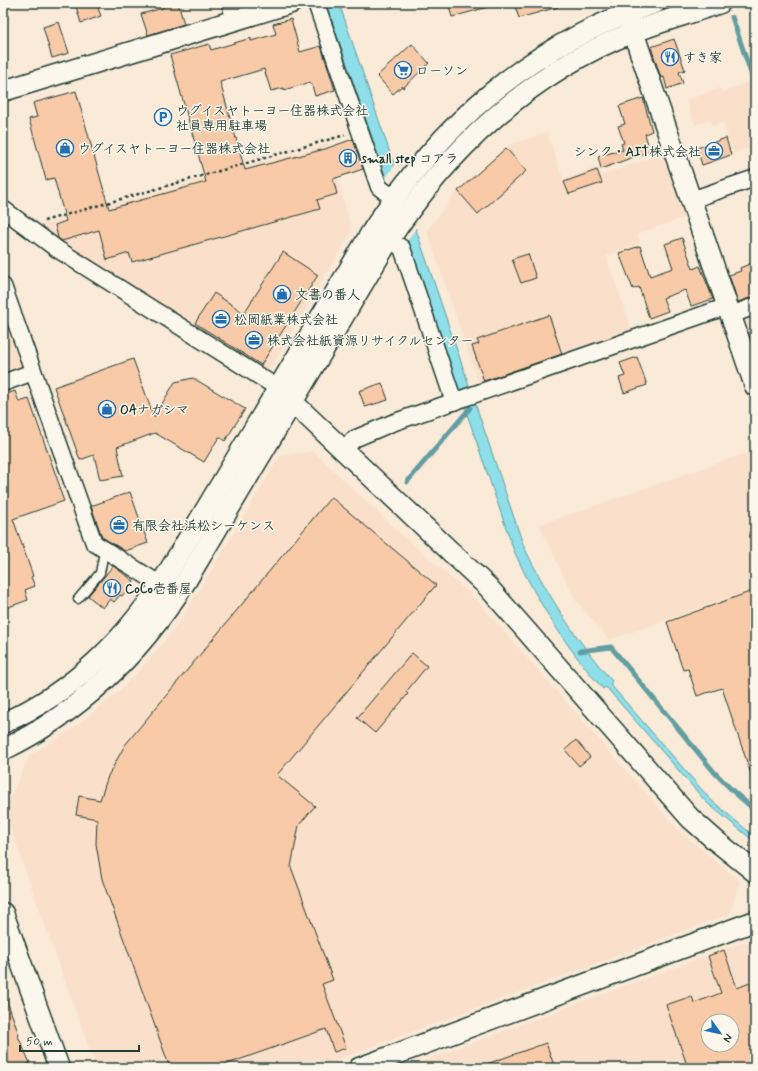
<svg xmlns="http://www.w3.org/2000/svg" width="758" height="1071" font-family="Mynerve,'Klee One',sans-serif">
  <style>
    .built { fill: #fae0ca; fill-rule: evenodd }
    .water { fill: #8edfe9; stroke: #629ea1 }
    .pier { fill: #faead8 }
    .lines { fill: none; stroke-linecap: round; stroke-linejoin: round }
    .stream { stroke: #629ea1; stroke-width: 5 }
    .building { fill: #f9caa8; stroke: #1f3d34; fill-rule: evenodd }
    .service-casing { stroke: #1f3d34; stroke-width: 11 }
    .minor-casing { stroke: #1f3d34; stroke-width: 19 }
    .tertiary-casing { stroke: #1f3d34; stroke-width: 23 }
    .path { stroke: #1f3d34; stroke-width: 2.5; stroke-dasharray: 3 3; stroke-linecap: butt }
    .service { stroke: #fbf7ec; stroke-width: 8 }
    .minor { stroke: #fbf7ec; stroke-width: 16 }
    .tertiary { stroke: #fbf7ec; stroke-width: 20 }
    .labels { text-anchor: middle; stroke-width: 3; stroke-linejoin: round; paint-order: stroke }
    .poi-label { font-size: 13px; font-weight: bold; fill: #1f3d34; stroke: #fbf7ec; text-anchor: start }
  </style>
  <rect width="100%" height="100%" fill="#faead8"/>
  <filter id="ink" filterUnits="userSpaceOnUse"><feTurbulence type="fractalNoise" baseFrequency=".025" numOctaves="2"/><feDisplacementMap in="SourceGraphic" scale="8" xChannelSelector="R" yChannelSelector="G"/><feConvolveMatrix kernelMatrix="1 2 1 2 8 2 1 2 1" color-interpolation-filters="sRGB"/></filter>
  <g filter="url(#ink)">
    <g class="built">
      <path d="M751,81L755,92V146L733,153L723,122L713,126L710,120L695,125L686,100L720,88L722,92Z"/>
      <path d="M547,132L563,179L598,167L601,175L666,153L688,216L637,234L640,244L606,256L633,333L480,387L427,231L458,189L507,146Z"/>
      <path d="M328,144L352,231L270,369L264,371L61,243L39,226Z"/>
      <path d="M3,308L23,363L20,369L3,375Z"/>
      <path d="M755,311V361L741,321L744,316Z"/>
      <path d="M755,450V589L609,640L575,599L539,525Z"/>
      <path d="M313,451L401,534L476,599L678,830L740,881L730,914L315,1068H96L4,810L30,755L72,729L115,695L134,676L170,635L200,589L280,456Z"/>
      <path d="M755,938V1068H404L600,995ZM708,1021H732V1045H708Z"/>
    </g>
    <path class="water" d="M326,3H339L524,547C548,596 576,640 612,681L610,684L710,799L755,837V842L706,802L606,687L603,689C566,647 537,602 514,551Z"/>
    <path class="pier" d="M396,164L417,226L406,243L384,180Z"/>
    <g class="lines">
      <g class="stream">
        <path d="M732,17L755,85"/>
        <path d="M407,482L470,408"/>
        <path d="M580,651L611,647L715,773L735,793L755,810"/>
      </g>
    </g>
    <g class="building">
      <path d="M75,3H96L101,16L81,23Z"/>
      <path d="M162,3H178L184,24L148,35L141,14L163,8Z"/>
      <path d="M448,3H487L488,7L452,17Z"/>
      <path d="M514,3H558V7L519,18Z"/>
      <path d="M291,19L300,52L321,46L335,90L315,96L311,82L284,90V88L271,91L264,69L220,82L245,170L325,149L353,139L363,169L333,179L337,194L317,200L320,209L132,262L129,253L107,260L99,230L62,241L58,238L55,225L66,221L54,178L46,180L29,119L37,117L33,103L76,91L109,209L206,182L170,55L209,44L211,50L251,38V41L276,34L273,24Z"/>
      <path d="M59,22L69,53L52,58L43,27Z"/>
      <path d="M674,39L685,70L679,72L683,83L667,89L664,77L661,78L651,47Z"/>
      <path d="M412,44L429,63L403,88L402,86L393,94L377,76Z"/>
      <path d="M643,98L652,131L645,134L650,151L601,169L598,156L623,150L621,144L624,143L618,126L625,124L619,106Z"/>
      <path d="M726,138L731,155L702,165L697,148Z"/>
      <path d="M506,148L526,171L478,214L458,191Z"/>
      <path d="M597,170L602,183L569,194L564,182Z"/>
      <path d="M682,238L693,269L700,266L713,299L691,306L685,290L663,298L668,311L649,318L639,287L633,289L619,253L640,246L650,276L673,268L665,244Z"/>
      <path d="M283,252L318,275L261,365L195,323L214,293L244,313Z"/>
      <path d="M528,254L536,278L521,283L512,259Z"/>
      <path d="M752,263L755,273V296L738,302L729,275L741,271L740,268Z"/>
      <path d="M549,315L562,354L484,381L472,346L479,344L477,340Z"/>
      <path d="M637,357L647,385L624,393L619,378L625,376L620,363Z"/>
      <path d="M133,359L154,417L175,382L193,378L245,409L225,441L219,437L204,462L155,433L117,447L123,476L100,480L94,455L80,460L54,387Z"/>
      <path d="M382,383L388,400L365,407L359,391Z"/>
      <path d="M15,391L19,402L29,399L60,487L59,488L64,501L13,519L33,576L31,577L35,586L25,590L28,600L3,609V395Z"/>
      <path d="M130,492L148,543L125,551L102,537L91,506Z"/>
      <path d="M331,497L436,585L277,775L315,806L299,825L291,867L333,980L322,984L346,1048L334,1052L326,1029L216,1068H170L102,879L96,844L97,819L76,815L79,796L100,800L108,776L125,745Z"/>
      <path d="M113,566L134,581L122,596L120,595L114,602L110,599L103,608L88,596Z"/>
      <path d="M755,590V780H753L722,688L697,696L688,669L683,670L667,622Z"/>
      <path d="M412,653L427,666L406,692L408,694L375,733L357,718Z"/>
      <path d="M576,740L590,757L579,766L565,750Z"/>
      <path d="M724,950L737,988L755,981V1068H688L666,1005L692,996L694,1003L721,993L708,956ZM708,1021H732V1045H708Z"/>
      <path d="M3,995H5L19,1035L18,1036L30,1063L19,1068H3Z"/>
      <path d="M546,1043L555,1068H481V1066Z"/>
    </g>
    <g class="lines">
      <defs>
        <path id="service" d="M78,599L100,573L103,557"/>
        <g id="minor">
          <path d="M230,3L235,21"/>
          <path d="M316,3L379,187L393,198"/>
          <path d="M691,200L755,178"/>
          <path d="M3,209L57,249L278,388"/>
          <path d="M389,240L402,248L454,402"/>
          <path d="M3,286L94,543L161,585"/>
          <path d="M731,315L755,306"/>
          <path d="M3,383L33,372"/>
          <path d="M344,450L354,439L392,423L728,306"/>
        </g>
        <g id="tertiary">
          <path d="M629,20L755,386"/>
          <path d="M3,91L291,3"/>
          <path d="M283,393L488,587L690,818L715,840L755,872"/>
          <path d="M3,723C74,692 130,636 169,571L371,233C441,122 530,45 655,3"/>
          <path d="M3,750C81,712 140,654 186,581L387,243C447,151 530,72 634,32C662,21 691,13 720,3"/>
          <path d="M3,913L59,1068"/>
          <path d="M359,1068L755,921"/>
        </g>
      </defs>
      <use href="#service" class="service-casing"/>
      <use href="#minor" class="minor-casing"/>
      <use href="#tertiary" class="tertiary-casing"/>
      <path class="path" d="M44,221L345,135"/>
      <use href="#service" class="service"/>
      <use href="#minor" class="minor"/>
      <use href="#tertiary" class="tertiary"/>
    </g>
  </g>
  <defs>
    <symbol id="restaurant-ring" viewBox="-11 -11 22 22"><circle r="9.5" fill="#fbf7ec" stroke="#1f6fb2" stroke-width="1.5"/><path d="M-5-6h1v4h1v-4h1v4h1v-4h1v5L-1.5 .5V6h-2V.5L-5-1ZM5-6V6H3V1.5H1.5Q1.5-4 5-6Z" fill="#1f6fb2"/></symbol>
    <symbol id="supermarket-ring" viewBox="-11 -11 22 22"><circle r="9.5" fill="#fbf7ec" stroke="#1f6fb2" stroke-width="1.5"/><path d="M-6-5.5h2.5l.6 2H6L4.5 2H-2.5L-4.4-4H-6ZM-1.5 3.2a1.3 1.3 0 1 0 .1 0ZM3 3.2a1.3 1.3 0 1 0 .1 0Z" fill="#1f6fb2"/></symbol>
    <symbol id="parking-ring" viewBox="-11 -11 22 22"><circle r="9.5" fill="#fbf7ec" stroke="#1f6fb2" stroke-width="1.5"/><path d="M-3.5-5.5H1a3.5 3.5 0 0 1 0 7H-1V5.5H-3.5ZM-1-3.4V-.6H.8a1.4 1.4 0 0 0 0-2.8Z" fill="#1f6fb2"/></symbol>
    <symbol id="shop-ring" viewBox="-11 -11 22 22"><circle r="9.5" fill="#fbf7ec" stroke="#1f6fb2" stroke-width="1.5"/><path d="M-5-2.5h2.3a2.7 3.5 0 0 1 5.4 0H5L5.5 6h-11ZM-1.5-2.5h3a1.5 2.3 0 0 0-3 0Z" fill="#1f6fb2"/></symbol>
    <symbol id="office-ring" viewBox="-11 -11 22 22"><circle r="9.5" fill="#fbf7ec" stroke="#1f6fb2" stroke-width="1.5"/><path d="M-6-3h4V-5.5h4V-3h4V5H-6ZM-1-4.5V-3h2v-1.5ZM-6 0V1H6V0Z" fill="#1f6fb2"/></symbol>
    <symbol id="building-ring" viewBox="-11 -11 22 22"><circle r="9.5" fill="#fbf7ec" stroke="#1f6fb2" stroke-width="1.5"/><path d="M-4-6H4V6H1V3H-1V6H-4ZM-2.5-4.3h1.7v1.8h-1.7ZM.8-4.3h1.7v1.8H.8ZM-2.5-1h1.7V.8h-1.7ZM.8-1h1.7V.8H.8Z" fill="#1f6fb2"/></symbol>
  </defs>
  <g fill-rule="evenodd">
    <use href="#restaurant-ring" x="660" y="47" width="20" height="20"/>
    <use href="#supermarket-ring" x="393" y="60" width="20" height="20"/>
    <use href="#parking-ring" x="153" y="107" width="20" height="20"/>
    <use href="#shop-ring" x="55" y="138" width="20" height="20"/>
    <use href="#office-ring" x="704" y="141" width="20" height="20"/>
    <use href="#building-ring" x="338" y="148" width="20" height="20"/>
    <use href="#shop-ring" x="272" y="284" width="20" height="20"/>
    <use href="#office-ring" x="211" y="309" width="20" height="20"/>
    <use href="#office-ring" x="244" y="330" width="20" height="20"/>
    <use href="#shop-ring" x="97" y="399" width="20" height="20"/>
    <use href="#office-ring" x="109" y="515" width="20" height="20"/>
    <use href="#restaurant-ring" x="102" y="578" width="20" height="20"/>
  </g>
  <g class="labels">
    <g class="poi-label">
      <text x="683" y="62">すき家</text>
      <text x="416" y="75">ローソン</text>
      <text x="176" y="115">ウグイスヤトーヨー住器株式会社<tspan x="176" dy="15">社員専用駐車場</tspan></text>
      <text x="78" y="153">ウグイスヤトーヨー住器株式会社</text>
      <text x="701" y="156" text-anchor="end">シンク・AIT株式会社</text>
      <text x="361" y="163">small step コアラ</text>
      <text x="295" y="299">文書の番人</text>
      <text x="234" y="324">松岡紙業株式会社</text>
      <text x="267" y="345">株式会社紙資源リサイクルセンター</text>
      <text x="120" y="414">OAナガシマ</text>
      <text x="132" y="530">有限会社浜松シーケンス</text>
      <text x="125" y="593">CoCo壱番屋</text>
    </g>
  </g>
  <rect width="758" height="1071" fill="none" stroke="#fbf7ec" stroke-width="16"/>
  <rect x="8" y="8" width="742" height="1055" fill="none" stroke="#1f3d34" stroke-width="1.5" filter="url(#ink)"/>
  <g transform="translate(720 1033) rotate(123)"><circle r="19" fill="#fbf7ec" stroke="#a3ada2"/>
  <path d="M0-3L7 15L0 10L-7 15Z" fill="#1f6fb2"/>
  <text y="-6" font-size="11" font-weight="bold" text-anchor="middle" fill="#1f3d34">N</text>
  </g>
  <path d="M20 1045v6h119v-6" fill="none" stroke="#1f3d34" stroke-width="2"/>
  <text x="26" y="1045" font-size="12" fill="#1f3d34" stroke="#fbf7ec" stroke-width="3" paint-order="stroke">50 m</text>
</svg>
